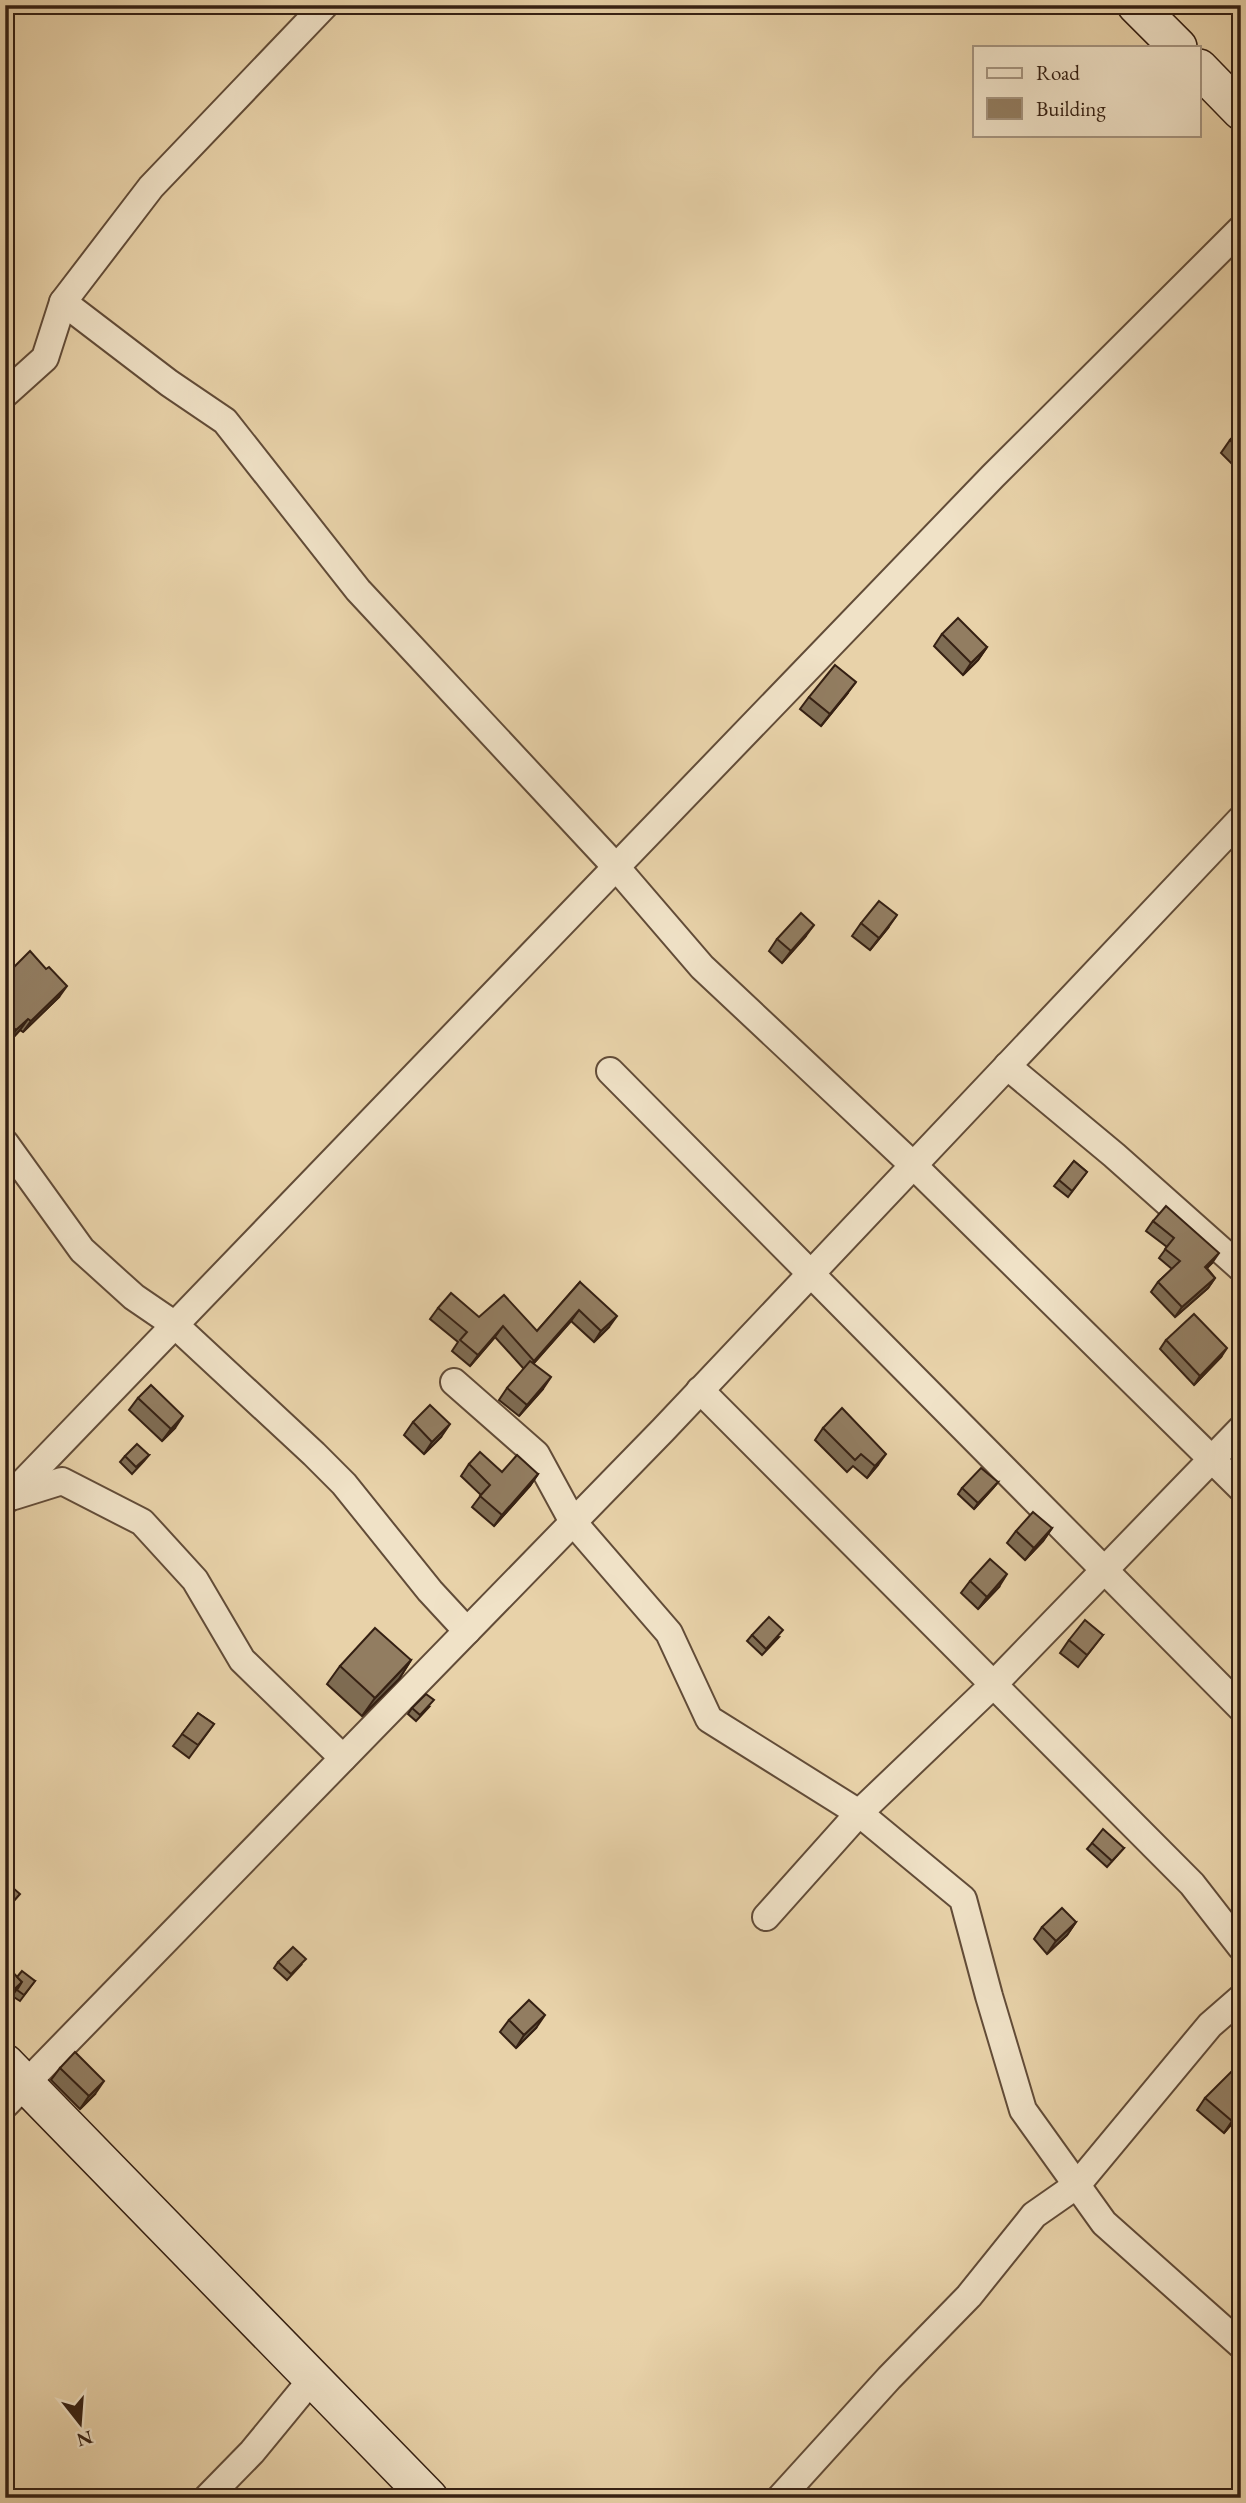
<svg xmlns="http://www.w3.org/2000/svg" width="1246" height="2503" font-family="'EB Garamond',serif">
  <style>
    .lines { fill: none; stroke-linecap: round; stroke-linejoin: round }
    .street-casing { stroke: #624c38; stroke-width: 30 }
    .secondary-casing { stroke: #352013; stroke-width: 40 }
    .street { stroke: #f0e2c7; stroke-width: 26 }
    .secondary { stroke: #f0e2c7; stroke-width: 37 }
    .wall { fill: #7e6c53; stroke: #352013; stroke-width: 2 }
    .shaded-wall { fill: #665844; stroke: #352013; stroke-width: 2 }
    .building { fill: #927d61; stroke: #352013; stroke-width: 2 }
  </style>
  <rect width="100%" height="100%" fill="#e8d2a9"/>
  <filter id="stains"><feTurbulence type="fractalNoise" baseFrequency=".00286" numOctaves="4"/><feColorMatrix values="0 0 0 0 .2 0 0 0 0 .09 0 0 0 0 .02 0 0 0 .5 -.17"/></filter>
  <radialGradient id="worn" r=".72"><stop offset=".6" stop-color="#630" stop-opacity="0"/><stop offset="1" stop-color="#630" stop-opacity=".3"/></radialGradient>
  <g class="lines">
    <defs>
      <g id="street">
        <path d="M63,302L169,383L225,421L358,590L616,867L702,967L913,1165L1241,1488"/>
        <path d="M5,394L45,358L63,302L151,187L325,5"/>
        <path d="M1007,1066L1114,1155L1241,1268"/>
        <path d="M610,1071L1241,1708"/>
        <path d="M5,1143L82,1250L134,1297L175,1325L314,1454L344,1484L430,1591L467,1631"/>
        <path d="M454,1382L536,1454L573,1522L669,1633L709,1719L859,1813L963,1899L989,1996L1023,2110L1104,2223L1241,2345"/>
        <path d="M700,1390L1192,1884L1241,1947"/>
        <path d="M14,1496L62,1481L142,1522L195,1580L242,1660L343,1758"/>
        <path d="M7,1499L993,476L1241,229"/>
        <path d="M766,1917L859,1813L994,1684L1241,1429"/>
        <path d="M5,2105L663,1430L1241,819"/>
        <path d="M207,2498L252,2452L312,2379"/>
        <path d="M780,2498L889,2378L969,2296L1034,2215L1077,2185L1210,2025L1241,1998"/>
      </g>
      <g id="secondary">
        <path d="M1136,5L1178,47"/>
        <path d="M1199,68L1241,111"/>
        <path d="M5,2063L429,2498"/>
      </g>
    </defs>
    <use href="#street" class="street-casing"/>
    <use href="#secondary" class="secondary-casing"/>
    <use href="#street" class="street"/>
    <use href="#secondary" class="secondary"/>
  </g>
  <g class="wall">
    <path d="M1241,429V468L1238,470L1221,453L1230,440Z"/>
    <path d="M942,634L987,647L978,660L963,675L934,646Z"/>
    <path d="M847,694L821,726L800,709L809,697Z"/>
    <path d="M861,923L888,928L870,950L852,936Z"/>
    <path d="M805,937L782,963L769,951L777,939Z"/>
    <path d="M5,966L12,969L59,997L23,1032L20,1030L9,1042L5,1038Z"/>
    <path d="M1074,1161L1087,1172L1068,1197L1054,1186Z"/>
    <path d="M1153,1221L1212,1263L1207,1268L1215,1278L1208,1288L1175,1317L1151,1292L1158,1282L1172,1269L1159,1258L1167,1247L1146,1231Z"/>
    <path d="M580,1282L609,1327L594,1342L571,1321L533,1364L543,1389L519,1416L499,1400L507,1388L524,1369L495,1337L470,1366L452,1351L458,1342L430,1319L438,1308L537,1331Z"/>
    <path d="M1166,1340L1221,1357L1194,1385L1160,1349Z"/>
    <path d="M138,1398L175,1428L162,1441L129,1410Z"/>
    <path d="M413,1422L441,1437L424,1454L404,1435Z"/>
    <path d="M823,1428L878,1465L867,1478L853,1466L847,1472L815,1440Z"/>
    <path d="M149,1455L144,1461L132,1474L120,1462L125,1456Z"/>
    <path d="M469,1464L502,1472L538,1474L530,1486L494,1526L472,1507L481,1495L461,1476Z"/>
    <path d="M998,1482L993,1488L974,1509L958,1494L962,1488Z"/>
    <path d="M1052,1528L1043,1541L1025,1560L1007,1543L1016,1531Z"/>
    <path d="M970,1581L999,1587L978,1609L961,1593Z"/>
    <path d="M752,1635L779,1637L762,1655L747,1641Z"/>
    <path d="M1103,1635L1078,1667L1060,1653L1069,1640Z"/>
    <path d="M411,1660L399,1679L362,1716L327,1684L340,1666Z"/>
    <path d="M429,1707L416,1721L408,1714L412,1708Z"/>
    <path d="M198,1713L214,1724L189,1758L173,1746Z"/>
    <path d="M1092,1843L1124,1848L1107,1867L1087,1849Z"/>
    <path d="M1076,1922L1067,1935L1047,1954L1034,1939L1042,1927Z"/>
    <path d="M278,1962L301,1965L287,1980L274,1968Z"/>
    <path d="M17,1977L35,1981L20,2001L12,1996L9,2000Z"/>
    <path d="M509,2020L536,2028L516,2048L500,2032Z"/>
    <path d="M60,2068L95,2094L80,2109L51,2080Z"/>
    <path d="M1205,2098L1241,2113L1224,2133L1197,2110Z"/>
  </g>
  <g class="shaded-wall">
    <path d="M987,647L978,660L963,675L971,663Z"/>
    <path d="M856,682L847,694L821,726L830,714Z"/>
    <path d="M897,915L888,928L870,950L879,938Z"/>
    <path d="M814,925L805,937L782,963L791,951Z"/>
    <path d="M67,986L59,997L23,1032L31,1021Z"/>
    <path d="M28,1019L20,1030L9,1042L16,1030Z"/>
    <path d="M1219,1253L1212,1263L1198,1277L1205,1267Z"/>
    <path d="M1215,1278L1208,1288L1175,1317L1182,1307Z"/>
    <path d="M579,1310L571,1321L526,1372L534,1361Z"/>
    <path d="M617,1316L609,1327L594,1342L601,1331Z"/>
    <path d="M503,1326L495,1337L470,1366L478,1355Z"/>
    <path d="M1227,1348L1221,1357L1194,1385L1200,1376Z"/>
    <path d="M551,1377L543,1389L519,1416L527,1405Z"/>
    <path d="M183,1416L175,1428L162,1441L171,1429Z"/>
    <path d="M450,1424L441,1437L424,1454L432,1442Z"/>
    <path d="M886,1454L878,1465L867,1478L875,1466Z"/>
    <path d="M538,1474L530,1486L494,1526L502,1515Z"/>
    <path d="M998,1482L993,1488L974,1509L978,1503Z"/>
    <path d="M1052,1528L1043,1541L1025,1560L1034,1548Z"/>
    <path d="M1007,1574L999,1587L978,1609L987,1597Z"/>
    <path d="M411,1660L399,1679L362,1716L375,1698Z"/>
    <path d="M1076,1922L1067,1935L1047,1954L1056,1941Z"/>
    <path d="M22,1982L9,2000L5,2004V1998Z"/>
    <path d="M545,2015L536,2028L516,2048L524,2035Z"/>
    <path d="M104,2081L95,2094L80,2109L89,2096Z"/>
    <path d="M1241,2111V2113L1224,2133L1232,2121Z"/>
  </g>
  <g class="building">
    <path d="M1241,429V452L1230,440Z"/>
    <path d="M958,618L987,647L971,663L942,634Z"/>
    <path d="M835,665L856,682L830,714L809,697Z"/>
    <path d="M879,901L897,915L879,938L861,923Z"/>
    <path d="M801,913L814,925L791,951L777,939Z"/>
    <path d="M30,951L46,969L49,967L67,986L31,1021L28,1019L16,1030L5,1020V966L7,964L12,969Z"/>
    <path d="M1074,1161L1087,1172L1072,1191L1059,1180Z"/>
    <path d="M1166,1206L1219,1253L1205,1267L1215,1278L1182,1307L1158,1282L1180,1261L1165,1249L1174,1238L1153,1221Z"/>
    <path d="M580,1282L617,1316L601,1331L579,1310L534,1361L503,1326L478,1355L460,1340L467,1332L438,1308L451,1293L479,1317L504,1295L537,1331Z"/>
    <path d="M1194,1314L1227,1348L1200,1376L1166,1340Z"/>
    <path d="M530,1361L551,1377L527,1405L507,1388Z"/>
    <path d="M151,1385L183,1416L171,1429L138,1398Z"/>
    <path d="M430,1405L450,1424L432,1442L413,1422Z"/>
    <path d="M842,1408L886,1454L875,1466L861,1454L855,1460L823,1428Z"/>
    <path d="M137,1444L149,1455L136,1467L125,1456Z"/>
    <path d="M480,1452L502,1472L517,1455L538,1474L502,1515L480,1496L490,1485L469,1464Z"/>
    <path d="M981,1468L998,1482L978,1503L962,1488Z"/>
    <path d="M1033,1512L1052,1528L1034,1548L1016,1531Z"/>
    <path d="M990,1559L1007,1574L987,1597L970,1581Z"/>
    <path d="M769,1617L783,1630L766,1649L752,1635Z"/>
    <path d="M1085,1620L1103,1635L1087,1655L1069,1640Z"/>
    <path d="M375,1628L411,1660L375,1698L340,1666Z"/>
    <path d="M426,1694L434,1700L420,1715L412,1708Z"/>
    <path d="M198,1713L214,1724L198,1745L182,1734Z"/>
    <path d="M1103,1829L1124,1848L1112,1861L1092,1843Z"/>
    <path d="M5,1881L20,1894L5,1911Z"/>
    <path d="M1062,1908L1076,1922L1056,1941L1042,1927Z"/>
    <path d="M293,1947L306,1959L291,1974L278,1962Z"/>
    <path d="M5,1964L22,1982L5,1998Z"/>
    <path d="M22,1971L35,1981L24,1995L17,1990L22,1982L17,1977Z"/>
    <path d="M529,2000L545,2015L524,2035L509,2020Z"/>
    <path d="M75,2052L104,2081L89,2096L60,2068Z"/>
    <path d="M1235,2068L1241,2073V2111L1232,2121L1205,2098Z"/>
  </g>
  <rect width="1246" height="2503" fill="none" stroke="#e8d2a9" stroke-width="28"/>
  <rect x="7" y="7" width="1232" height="2489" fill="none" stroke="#352013" stroke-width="3.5"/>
  <rect x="14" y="14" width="1218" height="2475" fill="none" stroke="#352013" stroke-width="2"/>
  <rect x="973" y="46" width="228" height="91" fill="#f0e2c7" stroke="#a5947f" stroke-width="2"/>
  <rect x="987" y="68" width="35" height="10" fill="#f0e2c7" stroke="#a5947f" stroke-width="2"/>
  <text x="1036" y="80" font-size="21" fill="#352013">Road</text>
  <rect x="987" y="98" width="35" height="21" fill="#927d61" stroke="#a5947f" stroke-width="2"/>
  <text x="1036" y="116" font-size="21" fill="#352013">Building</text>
  <g transform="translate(80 2423) rotate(163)" stroke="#f0e2c7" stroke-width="5" paint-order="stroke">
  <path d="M0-5L12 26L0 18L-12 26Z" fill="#352013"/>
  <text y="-10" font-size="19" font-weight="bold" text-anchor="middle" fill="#352013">N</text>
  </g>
  <rect width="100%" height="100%" filter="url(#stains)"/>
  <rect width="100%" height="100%" fill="url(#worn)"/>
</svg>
